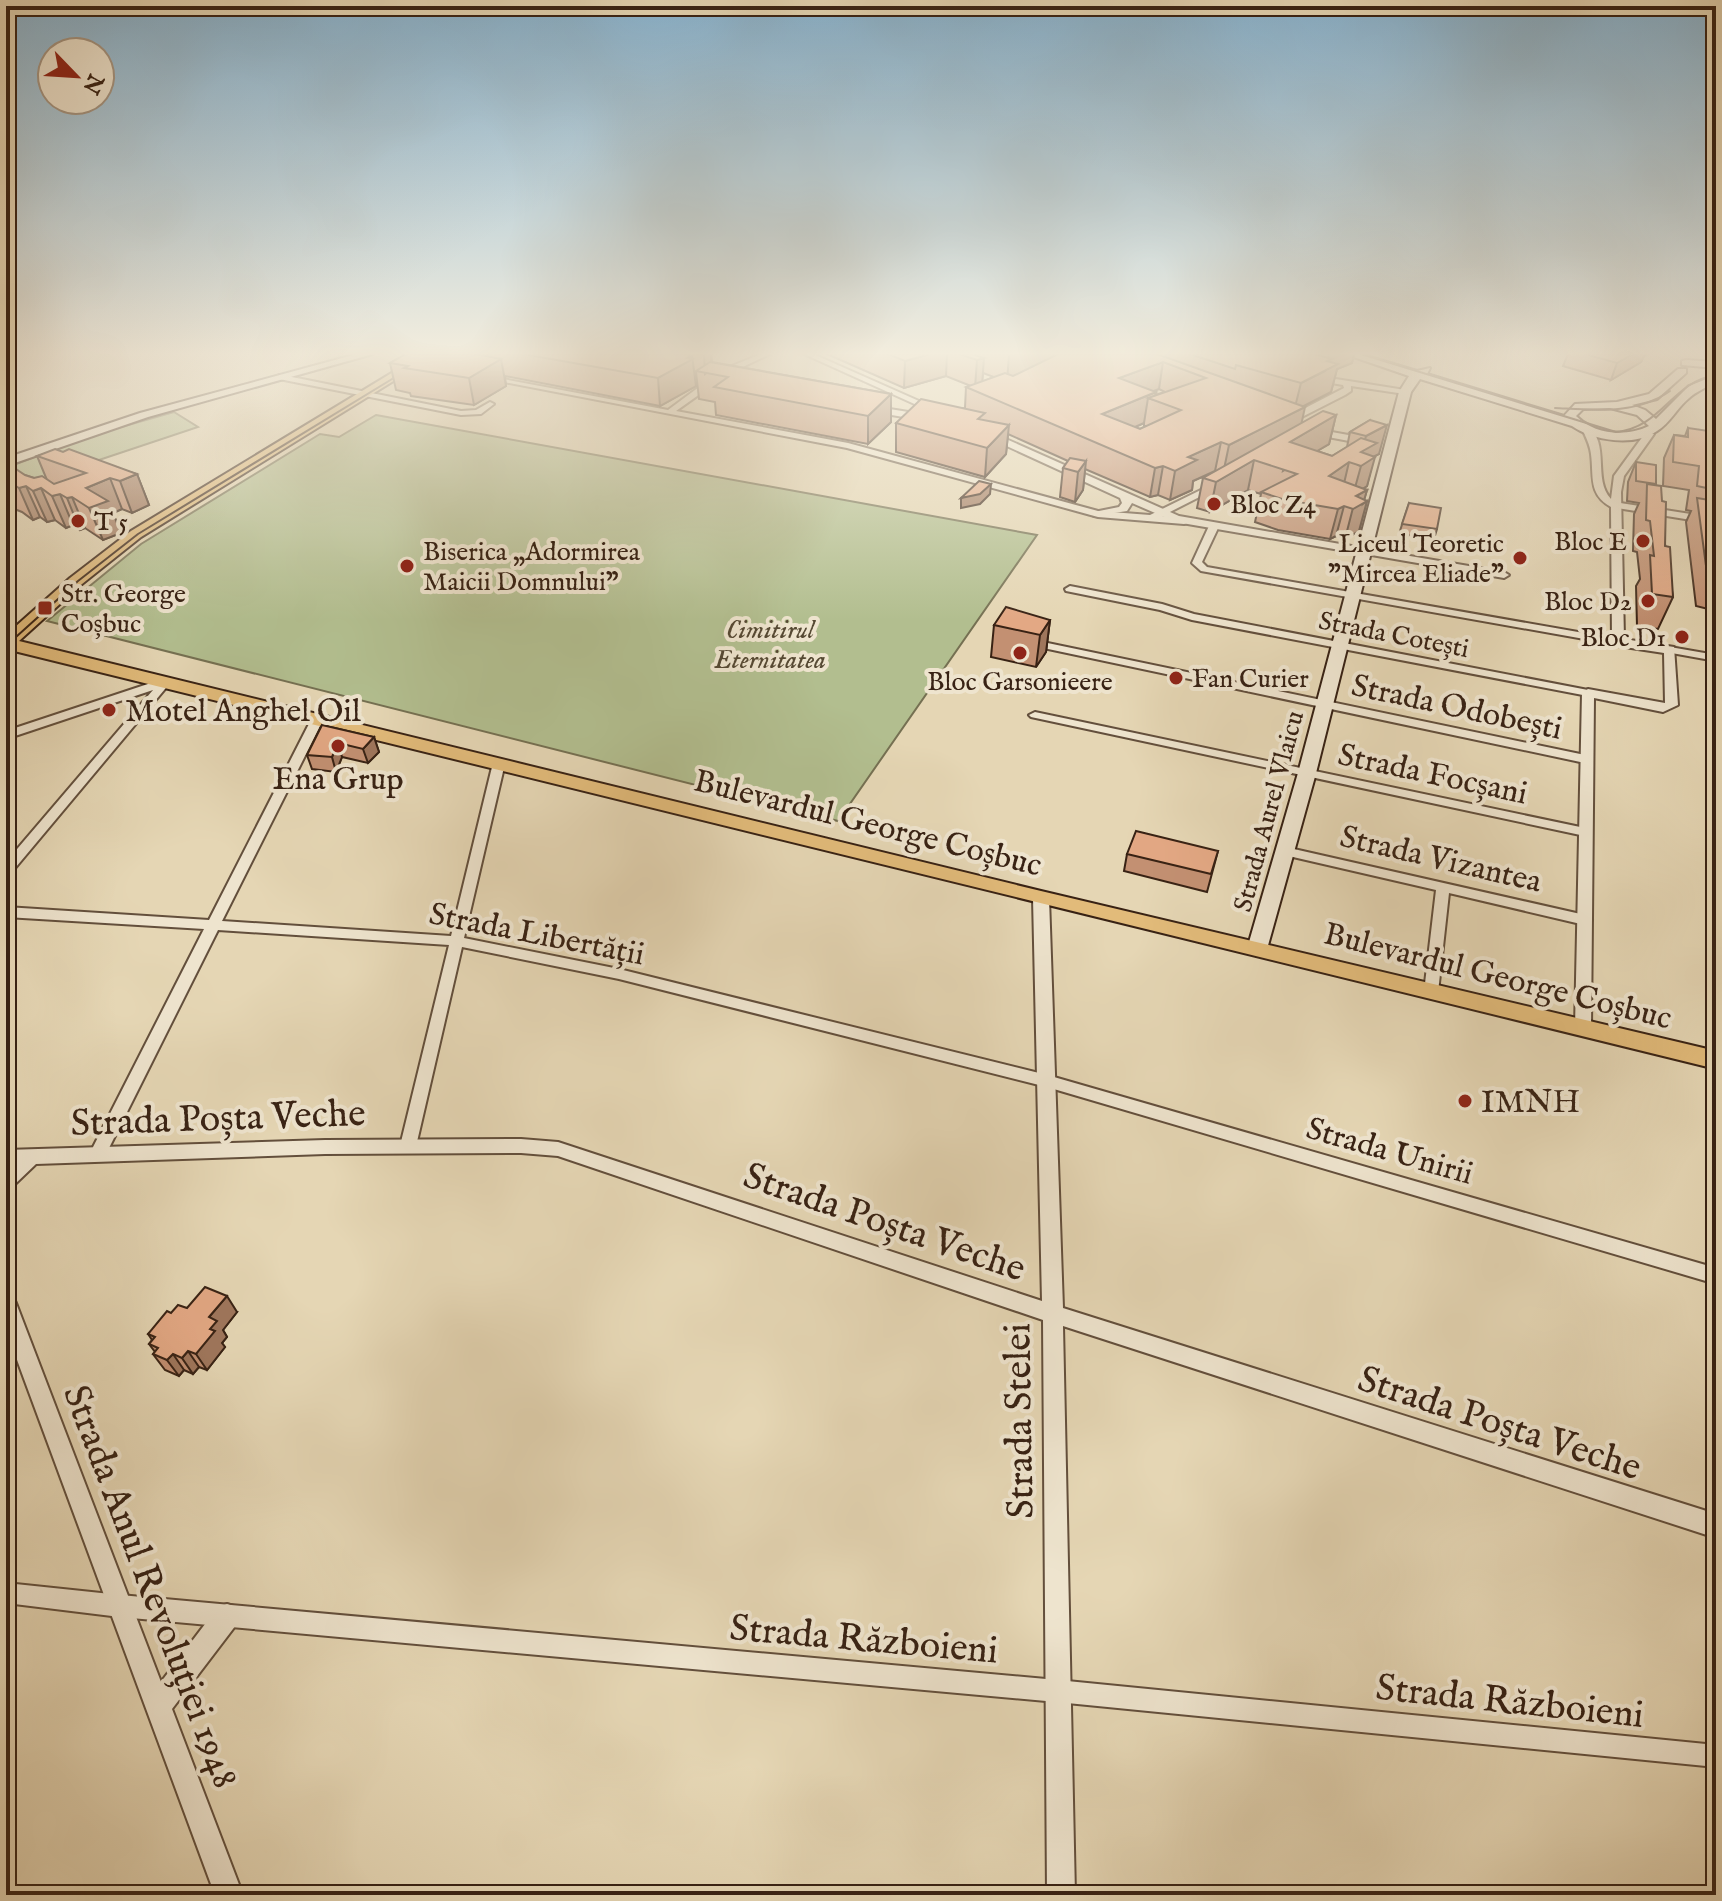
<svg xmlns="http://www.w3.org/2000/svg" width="1722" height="1901" font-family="'IM FELL English',serif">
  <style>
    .green { fill: #b2be8f; stroke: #757052; stroke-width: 2 }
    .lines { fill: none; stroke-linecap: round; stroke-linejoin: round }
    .minor-casing { stroke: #634f3c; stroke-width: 4 }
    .tertiary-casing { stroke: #634f3c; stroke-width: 4 }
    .secondary-casing { stroke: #382214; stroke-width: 4 }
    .primary-casing { stroke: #382214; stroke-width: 4 }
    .minor { fill: #eee4ce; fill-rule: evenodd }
    .tertiary { fill: #eee4ce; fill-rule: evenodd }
    .secondary { fill: #eee4ce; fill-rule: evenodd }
    .primary { fill: #e2bb7a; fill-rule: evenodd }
    .tram { stroke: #382214; stroke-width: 2 }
    .wall { fill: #c39072; stroke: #382214; stroke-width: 2; fill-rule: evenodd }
    .shaded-wall { fill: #9f765c; stroke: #382214; stroke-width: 2 }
    .building { fill: #e3a884; stroke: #382214; stroke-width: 2; fill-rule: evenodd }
    .poi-dot { fill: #8f2418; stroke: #eee4ce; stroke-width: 3 }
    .labels { text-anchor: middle; stroke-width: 8; stroke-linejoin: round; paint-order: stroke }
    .far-poi-label { font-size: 26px; fill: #382214; stroke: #eee4ce; text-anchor: start }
    .far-park-label { font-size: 26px; font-style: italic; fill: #564933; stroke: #eee4ce }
    .far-street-label { font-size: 26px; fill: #382214; stroke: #eee4ce }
    .street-label { font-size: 32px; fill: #382214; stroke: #eee4ce }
    .poi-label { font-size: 32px; fill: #382214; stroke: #eee4ce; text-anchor: start }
    .near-street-label { font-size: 38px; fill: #382214; stroke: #eee4ce }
  </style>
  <rect width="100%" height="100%" fill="#e5d6b4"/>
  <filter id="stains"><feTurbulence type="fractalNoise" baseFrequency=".0025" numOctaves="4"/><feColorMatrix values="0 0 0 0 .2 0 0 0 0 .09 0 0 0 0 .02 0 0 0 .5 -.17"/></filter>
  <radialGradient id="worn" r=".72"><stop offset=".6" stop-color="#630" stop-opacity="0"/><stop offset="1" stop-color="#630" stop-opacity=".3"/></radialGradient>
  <g class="green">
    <path d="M174,412L198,427L6,491V468L86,437Z"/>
    <path d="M376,415L1037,535L838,821L47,621L141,544L320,434L339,437Z"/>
  </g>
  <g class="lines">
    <defs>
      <g id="minor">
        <path d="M761,354H770L728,374L676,411L848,443L1098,511L1150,515L1211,485L1219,487L1162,516L1187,519V523L1184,524L1098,517L847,448L483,378L487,376L668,410L722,370Z"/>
        <path d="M804,354H813L937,409L930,411Z"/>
        <path d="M282,375L461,411L476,410L490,402L494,404L481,414L461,415L279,379V375Z"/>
        <path d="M1317,376L1405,390L1409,392L1405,394L1351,386V391L1345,395L1292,422H1286V418L1344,388L1343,385L1314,380L1313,378Z"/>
        <path d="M1315,429L1365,438L1369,441L1365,444L1312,434V430Z"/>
        <path d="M1614,502L1716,518V524L1611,507V503Z"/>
        <path d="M1214,523L1219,526L1202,562L1207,567L1618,639L1623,642L1618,645L1201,571L1192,563L1209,526Z"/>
        <path d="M1363,548L1504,572L1509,575L1504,578L1360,553V549Z"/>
        <path d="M1070,586L1162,604L1194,614L1588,690L1594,693L1588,696L1192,620L1160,610L1066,591L1065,589Z"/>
        <path d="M1038,641L1585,755L1591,759L1585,763L1034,646V642Z"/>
        <path d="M1670,647L1716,655V661L1666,652L1665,650Z"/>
        <path d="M166,678L170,679V683L11,873L6,874V862L153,690L6,739V731Z"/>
        <path d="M1035,712L1585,828L1591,832L1585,836L1031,717L1029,715Z"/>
        <path d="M318,715L324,718L222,921L451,936L493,763L499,759L505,763L464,938L619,969L1047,1075L1716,1268V1284L1047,1087L619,979L462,947L416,1146L414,1151L408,1152L402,1151L400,1146L449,945L218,930L104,1158L98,1159L92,1158L90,1153L204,929L6,917V907L209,920L312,718Z"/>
        <path d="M1285,847L1585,915L1592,920L1585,925L1449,893L1438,992L1431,997L1424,992L1436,890L1280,854L1279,851Z"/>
        <path d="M6,1583L120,1595L1057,1680L1716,1745V1767L1057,1702L120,1617L6,1603Z"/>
      </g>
      <g id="tertiary">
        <path d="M871,406L927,415L932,418L927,421L868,411V407Z"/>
        <path d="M1587,426C1611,443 1592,479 1611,499L1614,476L1646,432L1654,434L1624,476L1621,492L1624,639L1674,647L1678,705L1663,712L1594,698L1591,1028L1589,1032H1577L1575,1028L1582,693L1588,689L1665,703L1664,653L1618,646L1612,642L1611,507C1588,494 1594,477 1591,454C1590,445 1586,437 1582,429Z"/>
        <path d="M988,431L1179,516L1363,548L1369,551L1363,554L1176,522L1132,503L1127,511L1094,516V512L1119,507L1122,503L1120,498L985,436V432Z"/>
        <path d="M1041,893L1049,898L1063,1308L1716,1514V1538L1063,1326L1075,1895H1047L1043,1320L558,1156L521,1153L325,1154L36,1164L13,1186L6,1189V1169L11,1164H6V1150L325,1140L521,1139L558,1142L1042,1301L1033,898Z"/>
        <path d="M6,1294L13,1297L16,1303L161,1682L218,1607L227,1604L236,1607L239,1616L236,1625L172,1709L243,1895H215L6,1330Z"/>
      </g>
      <g id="secondary">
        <path d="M357,354H373L148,417L6,466V458L140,413Z"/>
        <path d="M1345,354H1360L1417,371L1430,368L1427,374L1564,416L1575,404L1617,402L1649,394L1678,369H1686V373L1657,399L1632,405L1645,410L1656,419L1689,386L1709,378L1715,381C1707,388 1696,391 1688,399C1677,408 1670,423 1657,431C1634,447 1594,441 1572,426L1420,379L1411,392L1316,773L1267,949L1257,956L1247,949L1298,773L1399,392L1409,376ZM1610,408L1637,415L1649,426C1626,437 1595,435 1576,416L1583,409Z"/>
        <path d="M1686,360L1716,362V368L1682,365V361Z"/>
      </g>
      <path id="primary" d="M423,354H437L141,537L82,584L19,641L1041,891L1716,1051V1069L6,649V635L70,578L131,531Z"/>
    </defs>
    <use href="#minor" class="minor-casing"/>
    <use href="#tertiary" class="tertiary-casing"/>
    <use href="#secondary" class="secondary-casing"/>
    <use href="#primary" class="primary-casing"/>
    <use href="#minor" class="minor"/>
    <use href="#tertiary" class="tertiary"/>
    <use href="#secondary" class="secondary"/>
    <use href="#primary" class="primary"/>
    <g class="tram">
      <path d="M1361,354L1616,432C1663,427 1671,382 1716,375"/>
      <path d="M1555,408C1595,410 1636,415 1670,391"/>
      <path d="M6,646L78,581L138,534L433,354"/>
    </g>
  </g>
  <g class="wall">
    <path d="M406,354H711L712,362L891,394V422L868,444L716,415L715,402L699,399L696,372H694L696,386L660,406L505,376L506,386L474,405L411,396L410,393L396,390L390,363Z"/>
    <path d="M827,354H1354L1352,363L1337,369L1331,392L1303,406L1301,423L1336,415L1329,444L1317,451L1332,456L1347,447L1350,432L1370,420L1379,454L1374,456L1367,486L1363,488L1367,490L1364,500L1367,501L1359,531L1345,539L1336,536L1330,539L1278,530L1255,522L1261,494L1248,490L1210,512L1197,508L1203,478L1215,471L1193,481L1192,490L1170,500L1158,495L1150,497L1085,469L1083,490L1075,502L1060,497L1063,468L1068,461L1008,434L1006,454L985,477L896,452V423L965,408L966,387L971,386L946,376L904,388ZM983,373L994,377L982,382ZM1159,389L1165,392L1155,395L1156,392L1153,391ZM1144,423V426H1146L1140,429L1135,427Z"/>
    <path d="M1568,354H1648L1644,356L1641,362L1611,380L1563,366Z"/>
    <path d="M1688,428L1710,461L1716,462V611L1696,606L1686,522L1691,511L1686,510L1689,490L1663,486L1664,458L1674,435L1685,436Z"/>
    <path d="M63,452L137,474L149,505L132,513L122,509L113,513L121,533L103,540L85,528L80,530L73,525L66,528L55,520L47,522L40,517L33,520L22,512L12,508L6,510V469L34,478L47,480L37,456Z"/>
    <path d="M1636,462L1656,484L1673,597L1658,629L1637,626L1636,586L1640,579L1637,552L1633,551L1634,514L1639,503L1627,501L1628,482Z"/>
    <path d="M1409,503L1437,529L1434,539L1399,534Z"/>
    <path d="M1050,620L1046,652L1036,667L991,657L994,625Z"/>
    <path d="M322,725L374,737L379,752L368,763L342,757L336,772L312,769L307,755Z"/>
    <path d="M1218,851L1207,892L1124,871L1127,854Z"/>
    <path d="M187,1308L237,1312L223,1330L227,1337L222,1343L225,1347L207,1370L199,1367L193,1374L184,1370L179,1376L165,1370L153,1354L155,1352L149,1344L152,1340L148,1334L171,1313Z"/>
  </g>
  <g class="shaded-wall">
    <path d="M704,354H711L712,369L705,374Z"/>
    <path d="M930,354H947L946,376L904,388L905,361Z"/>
    <path d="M1013,354H1082L1007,382L1009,355Z"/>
    <path d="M1329,354H1354L1352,363L1337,369L1331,392L1294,411L1301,383L1325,371Z"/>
    <path d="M1633,354H1648L1644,356L1641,362L1611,380L1617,363Z"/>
    <path d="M692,355L696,386L660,406L658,378Z"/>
    <path d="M984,358L982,385L975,388L977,360Z"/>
    <path d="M501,359L506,386L474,405L469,378Z"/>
    <path d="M1163,362L1159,389L1115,406L1119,378Z"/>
    <path d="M1156,392L1154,400L1148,398L1144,423L1099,443L1102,414Z"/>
    <path d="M891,394V422L868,444V416Z"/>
    <path d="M1305,407L1299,435L1223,474L1229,445Z"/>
    <path d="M1336,415L1329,444L1283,471L1290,442Z"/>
    <path d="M1009,425L1006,454L985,477L987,448Z"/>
    <path d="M1387,425L1379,454L1373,457H1375L1367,486L1353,495L1361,466L1358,465L1366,436Z"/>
    <path d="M1221,442L1215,471L1193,481L1192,490L1170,500L1175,471L1188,457Z"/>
    <path d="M1254,460L1248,490L1210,512L1216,482Z"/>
    <path d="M1086,461L1083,490L1075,502L1078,472Z"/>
    <path d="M1349,462L1342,492L1329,476Z"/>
    <path d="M1163,466L1158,495L1150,497L1155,468Z"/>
    <path d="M137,474L149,505L132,513L120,481Z"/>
    <path d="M110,478L122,509L113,513L121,533L103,540L89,508L86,488Z"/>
    <path d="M991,484L990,494L980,504L961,508V498Z"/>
    <path d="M26,486L40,517L33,520L19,488Z"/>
    <path d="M41,488L55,520L47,522L33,491Z"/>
    <path d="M1367,490L1363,504L1367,501L1359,531L1345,539L1356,496Z"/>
    <path d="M60,494L73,525L66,528L52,496Z"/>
    <path d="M6,496L12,508L6,510Z"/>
    <path d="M72,497L85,528L80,530L67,498Z"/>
    <path d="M1344,506L1336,536L1330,539L1338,509Z"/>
    <path d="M1050,620L1046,652L1036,667L1040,635Z"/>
    <path d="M374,737L379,752L368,763L363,749Z"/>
    <path d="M338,743L342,757L336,772L332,757Z"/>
    <path d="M227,1296L237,1312L223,1330L227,1337L222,1343L225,1347L207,1370L196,1354L210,1329L209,1317Z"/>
    <path d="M188,1351L199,1367L193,1374L182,1358Z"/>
    <path d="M173,1354L184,1370L179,1376L167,1360Z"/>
  </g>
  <g class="building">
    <path d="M406,354H476L501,359L469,378L404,368L408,366L390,363Z"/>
    <path d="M523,354H686L692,355L687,358L693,359L658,378Z"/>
    <path d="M888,354H930L905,361Z"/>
    <path d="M959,354H972L984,358L977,360Z"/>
    <path d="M1058,354H1157L1305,407L1229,445L1221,442L1188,457L1197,460L1175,471L1163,466L1155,468L966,387L1005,373L1013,376ZM1163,362L1206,378L1148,398L1181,410L1140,429L1102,414L1156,392L1119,378Z"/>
    <path d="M1190,354H1315L1332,359L1327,361L1338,364L1301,383L1236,365L1235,369Z"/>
    <path d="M1585,354H1633L1617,363Z"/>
    <path d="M710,362L891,394L868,416L714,387L728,377L696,371Z"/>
    <path d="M921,399L985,413L978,419L1009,425L987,448L896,423Z"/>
    <path d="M1323,411L1336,415L1290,442L1332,456L1361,438L1377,443L1361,452L1375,457L1361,466L1349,462L1329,476L1367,490L1356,496L1367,501L1353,509L1344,506L1338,509L1285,500L1261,492L1297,474L1254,460L1216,482L1203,478Z"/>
    <path d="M1370,420L1387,425L1366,436L1350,432Z"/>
    <path d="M1688,428L1709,431L1710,461L1716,462V490L1697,486L1699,466L1673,462L1674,435L1688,437Z"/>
    <path d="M55,449L63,452L69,449L137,474L120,481L110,478L86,488L108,501L89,508L72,497L67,498L60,494L52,496L41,488L33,491L26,486L19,488L6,480V469L13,467L25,475L34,478L42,476L54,484L86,473L37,456Z"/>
    <path d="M1070,458L1086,461L1078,472L1063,468Z"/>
    <path d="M1636,462L1656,465V484L1636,481Z"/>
    <path d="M979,481L991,484L980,494L961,498Z"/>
    <path d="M1647,484L1661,486L1662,501L1666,502L1665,546L1670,547L1673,597L1652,594L1650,555L1654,556L1650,521L1646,520Z"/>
    <path d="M1697,498L1716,501V583L1708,581Z"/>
    <path d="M1409,503L1441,508L1437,529L1402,524Z"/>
    <path d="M1006,607L1050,620L1040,635L994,625Z"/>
    <path d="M322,725L374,737L363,749L338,743L332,757L307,755Z"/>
    <path d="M1136,831L1218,851L1211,874L1127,854Z"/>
    <path d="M205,1287L227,1296L209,1317L217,1321L210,1329L215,1331L196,1354L188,1351L182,1358L173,1354L167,1360L153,1354L158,1348L149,1344L155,1337L148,1334L167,1311L171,1313L178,1305L187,1308Z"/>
  </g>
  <linearGradient id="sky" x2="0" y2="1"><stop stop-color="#88b5d3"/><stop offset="0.57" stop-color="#f3eddd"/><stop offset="1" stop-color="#f3eddd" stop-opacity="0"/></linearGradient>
  <rect width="1722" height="620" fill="url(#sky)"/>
  <g class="poi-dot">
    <circle cx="1214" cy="504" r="8"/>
    <circle cx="78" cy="521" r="8"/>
    <circle cx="1643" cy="541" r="8"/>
    <circle cx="1520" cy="558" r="8"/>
    <circle cx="407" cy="566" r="8"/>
    <circle cx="1648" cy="601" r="8"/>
    <rect x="37" y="600" width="16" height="16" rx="4"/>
    <circle cx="1682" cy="637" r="8"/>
    <circle cx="1020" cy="653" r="8"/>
    <circle cx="1176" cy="678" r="8"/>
    <circle cx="109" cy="710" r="8"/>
    <circle cx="338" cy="746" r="8"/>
    <circle cx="1465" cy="1101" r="8"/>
  </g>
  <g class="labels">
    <g class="far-poi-label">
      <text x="1230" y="513">Bloc Z4</text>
      <text x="94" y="530">T 5</text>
      <text x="1627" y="550" text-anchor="end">Bloc E</text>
      <text x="1504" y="552" text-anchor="end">Liceul Teoretic<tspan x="1504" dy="30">"Mircea Eliade"</tspan></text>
      <text x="423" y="560">Biserica „Adormirea<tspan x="423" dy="30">Maicii Domnului”</tspan></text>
      <text x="61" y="602">Str. George<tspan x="61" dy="30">Coșbuc</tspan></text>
      <text x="1632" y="610" text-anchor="end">Bloc D2</text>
      <text x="1666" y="646" text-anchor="end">Bloc D1</text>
      <text x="1192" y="687">Fan Curier</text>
      <text x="1020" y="690" text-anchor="middle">Bloc Garsonieere</text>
    </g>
    <g class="far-park-label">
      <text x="770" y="638">Cimitirul<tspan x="770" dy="30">Eternitatea</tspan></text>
    </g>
    <g class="far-street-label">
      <text transform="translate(1394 634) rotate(11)" y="9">Strada Cotești</text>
      <text transform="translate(1268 811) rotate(-75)" y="9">Strada Aurel Vlaicu</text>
    </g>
    <g class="street-label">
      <text transform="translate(1457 706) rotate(12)" y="11">Strada Odobești</text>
      <text transform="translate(1433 773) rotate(12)" y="11">Strada Focșani</text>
      <text transform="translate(868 822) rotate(14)" y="11">Bulevardul George Coșbuc</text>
      <text transform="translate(1441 858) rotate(13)" y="11">Strada Vizantea</text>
      <text transform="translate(537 933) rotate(11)" y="11">Strada Libertății</text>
      <text transform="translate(1498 975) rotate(14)" y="11">Bulevardul George Coșbuc</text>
      <text transform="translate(1390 1150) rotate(16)" y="11">Strada Unirii</text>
    </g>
    <g class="poi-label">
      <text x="125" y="721">Motel Anghel Oil</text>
      <text x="338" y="789" text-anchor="middle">Ena Grup</text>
      <text x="1481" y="1112">IMNH</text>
    </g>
    <g class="near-street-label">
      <text transform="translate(218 1117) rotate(-2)" y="13">Strada Poșta Veche</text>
      <text transform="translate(885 1221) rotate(19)" y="13">Strada Poșta Veche</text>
      <text transform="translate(1018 1421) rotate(-91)" y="13">Strada Stelei</text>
      <text transform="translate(1500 1422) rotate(18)" y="13">Strada Poșta Veche</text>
      <text transform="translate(152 1586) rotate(69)" y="13">Strada Anul Revoluției 1948</text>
      <text transform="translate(864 1638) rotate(5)" y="13">Strada Războieni</text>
      <text transform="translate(1510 1700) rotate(6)" y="13">Strada Războieni</text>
    </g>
  </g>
  <rect width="1722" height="1901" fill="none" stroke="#e5d6b4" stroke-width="32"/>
  <rect x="8" y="8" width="1706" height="1885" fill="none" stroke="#382214" stroke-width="4"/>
  <rect x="16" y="16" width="1690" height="1869" fill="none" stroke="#382214" stroke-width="2"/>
  <g transform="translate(76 76) rotate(115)"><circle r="38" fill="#eee4ce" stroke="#a59684" stroke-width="2"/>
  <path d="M0-6L14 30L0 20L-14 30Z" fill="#8f2418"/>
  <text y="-12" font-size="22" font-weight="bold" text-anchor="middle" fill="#382214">N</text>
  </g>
  <rect width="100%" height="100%" filter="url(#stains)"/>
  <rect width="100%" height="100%" fill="url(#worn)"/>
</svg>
